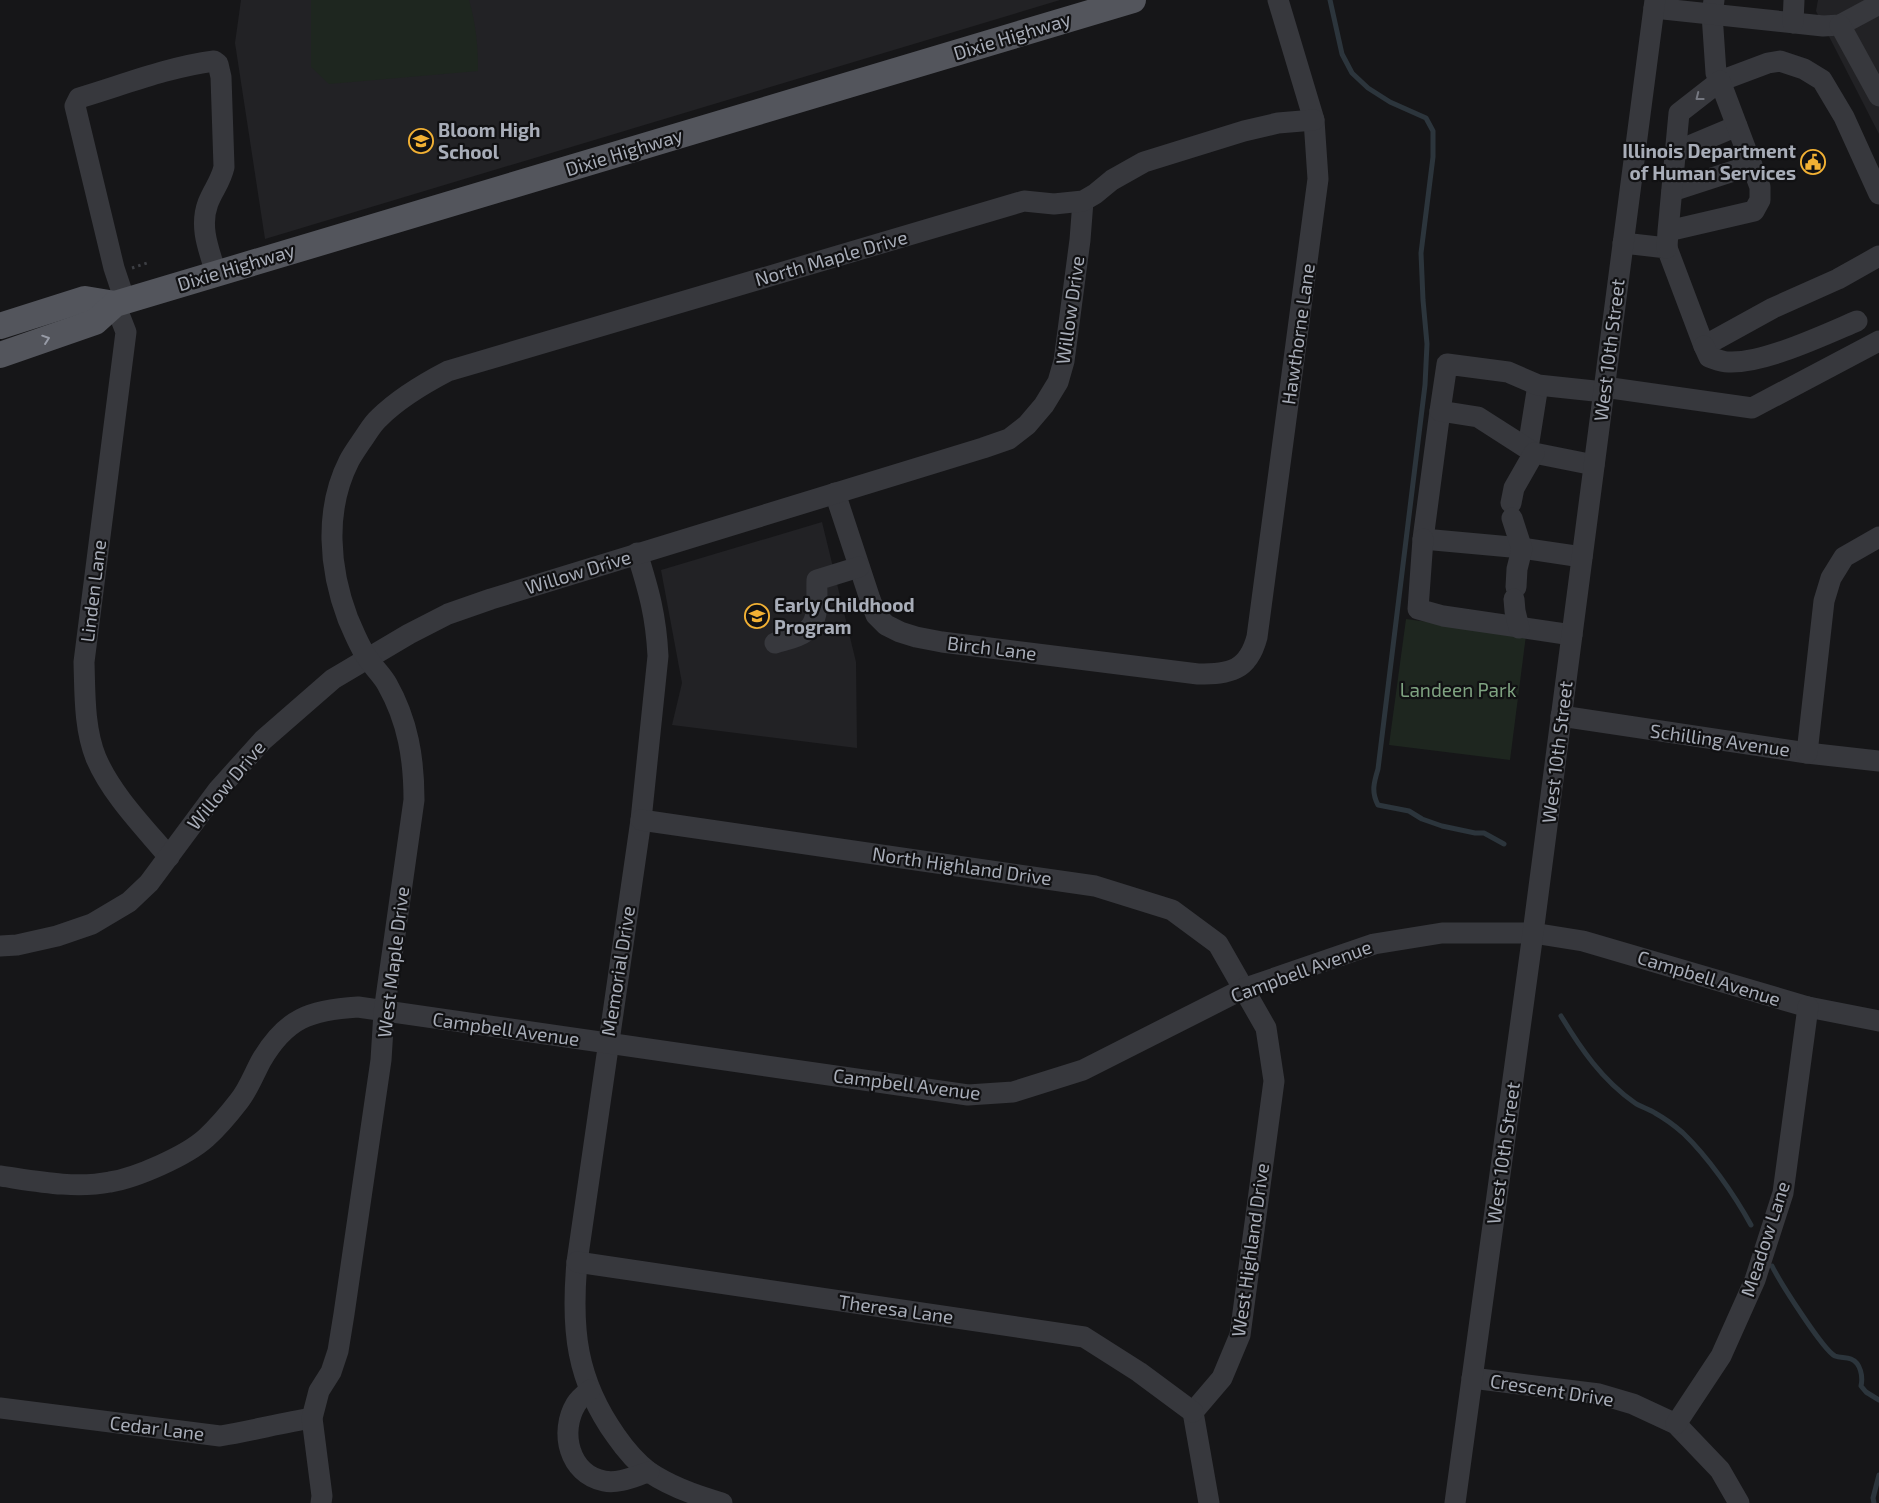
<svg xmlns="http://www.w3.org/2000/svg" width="1879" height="1503" font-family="'Exo 2',sans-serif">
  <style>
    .built { fill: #222225 }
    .green { fill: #1e261f }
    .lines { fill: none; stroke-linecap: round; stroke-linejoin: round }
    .stream { stroke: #2c353c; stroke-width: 5 }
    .path { stroke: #3d3f44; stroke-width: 3; stroke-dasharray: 2.5 4; stroke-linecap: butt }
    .minor { stroke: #37383d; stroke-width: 21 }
    .major { stroke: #53555c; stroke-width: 26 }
    .oneway { stroke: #757881 }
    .oneway2 { stroke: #979ba6 }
    .labels { text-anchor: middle; stroke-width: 4.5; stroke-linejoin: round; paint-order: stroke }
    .street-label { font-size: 19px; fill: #a8adb8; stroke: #111113 }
    .poi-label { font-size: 19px; font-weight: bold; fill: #a8adb8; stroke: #111113; text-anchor: start }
    .park-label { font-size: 19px; fill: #7fa381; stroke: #111113 }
  </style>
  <rect width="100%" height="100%" fill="#161618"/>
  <g class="built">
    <path d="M241,0H1060L265,239L235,43Z"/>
    <path d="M1818,0H1879V134L1816,11Z"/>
    <path d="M822,522L856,662L857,748L672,725L682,683L661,570Z"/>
  </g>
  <g class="green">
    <path d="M311,0H469C476,24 478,46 478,71L329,84L311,67Z"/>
    <path d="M1406,619L1526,635L1510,760L1389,745Z"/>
  </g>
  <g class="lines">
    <g class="stream">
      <path d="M1330,0L1342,54L1352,73L1368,88L1390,102L1426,118L1433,131V157L1421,253L1423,300L1427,344L1425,385L1378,769C1374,782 1371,792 1378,805L1409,811L1422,819L1442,826L1475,833H1484L1504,844"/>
      <path d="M1561,1016C1581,1049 1602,1080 1635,1103C1641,1107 1649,1109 1655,1113C1664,1118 1675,1126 1683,1133C1708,1157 1734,1194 1751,1225"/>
      <path d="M1772,1266C1780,1282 1823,1350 1835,1356C1840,1358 1846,1357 1851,1359C1861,1363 1863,1377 1861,1386L1866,1392L1879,1400"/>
      <path d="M1874,1503L1873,1498L1879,1475"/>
    </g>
    <path class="path" d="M132,268L147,263"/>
    <g class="minor">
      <path d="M1714,0L1712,14L1716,73L1720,81L1768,63L1780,61L1804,69L1822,80L1844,117L1879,194"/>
      <path d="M1654,8L1823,26L1840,25L1879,4"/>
      <path d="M1793,23L1794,0"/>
      <path d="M1840,25L1879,96"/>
      <path d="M1675,152L1737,126"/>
      <path d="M1672,191L1752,165"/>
      <path d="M1623,243L1667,248L1704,346L1773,308L1838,279L1879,256"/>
      <path d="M1667,248L1668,231L1754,211L1760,200V187L1720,81L1679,113L1668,231"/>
      <path d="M125,301L114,268L75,106L79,98C123,85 168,67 214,61L218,64L221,77L224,167C221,181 213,190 208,203C199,227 209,250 216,273"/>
      <path d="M115,304L126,332L84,662C85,694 84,728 96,758C112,795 143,826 169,857"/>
      <path d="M1704,346L1709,357C1715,359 1722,362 1728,362C1763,364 1824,335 1857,321"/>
      <path d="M1604,387L1752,408L1879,341"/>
      <path d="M1440,411L1423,539L1522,548L1582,557"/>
      <path d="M1528,448L1538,385"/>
      <path d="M1594,465L1534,453L1478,417L1440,411L1447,364L1508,372L1538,385L1604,392"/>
      <path d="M835,493L870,599L876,615L886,625L900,632L916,637L942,642L1198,674C1230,674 1248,671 1257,637L1318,179L1314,120L1278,0"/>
      <path d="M1511,503L1514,488L1534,453"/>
      <path d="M1512,518L1522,549L1517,569L1516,587"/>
      <path d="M1423,539L1418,609L1443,616L1572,635"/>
      <path d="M637,553C649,591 656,616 658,656L641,820L577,1262C571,1329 576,1380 616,1436C625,1449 636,1462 649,1472C671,1487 697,1496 722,1503"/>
      <path d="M1514,599L1515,611L1519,628"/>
      <path d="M775,643C784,640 797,638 805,632C821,622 816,596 817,580L859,567"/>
      <path d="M1561,716L1807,753L1879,761"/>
      <path d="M1807,753L1824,601L1831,578L1844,557L1879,537"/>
      <path d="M641,820L1095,886L1172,910L1218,944L1266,1028L1274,1081L1240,1335L1222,1378L1193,1412L1209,1503"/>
      <path d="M0,946L17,945L57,936L92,924L129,902L149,883L218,790L263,740L333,679L409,634L448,614L491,599L983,448L1009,439L1027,425L1044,405L1058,382L1064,361L1080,240L1083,201"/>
      <path d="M0,1176C35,1181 74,1189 110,1182C136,1178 186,1156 206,1138C218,1127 229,1114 239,1101C248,1090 254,1074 261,1061C286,1018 310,1010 358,1007L968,1095L1013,1092L1083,1070L1243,989L1374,944L1442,933H1533L1583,941L1808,1007L1879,1021"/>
      <path d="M577,1262L1084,1337L1139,1372L1193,1412"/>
      <path d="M1472,1378L1599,1394L1633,1404L1676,1424L1720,1470L1739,1503"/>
      <path d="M590,1390C585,1394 579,1399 576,1404C559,1432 569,1474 604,1481C619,1484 635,1476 649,1472"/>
      <path d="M0,1408L220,1436C251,1431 281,1423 312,1418"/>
      <path d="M1676,1424L1721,1356L1755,1280L1783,1193L1808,1007"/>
      <path d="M321,1503L322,1496L312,1418L319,1391L331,1372L338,1351L344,1314L381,1060L384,1012L414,800C414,759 408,721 387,684C382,675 374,668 369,660C360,649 354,632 348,619C329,569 324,510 349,461C352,455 357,448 361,442C367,434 372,424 379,418C399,398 423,384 448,371L1024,201L1054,204L1083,201L1095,194L1112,180L1144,162L1244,131L1278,123L1314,120"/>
      <path d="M1455,1503L1533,933L1655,0"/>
    </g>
    <g class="major">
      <path d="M0,326L85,299L115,304"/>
      <path d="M0,355L95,322L115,304L1133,0"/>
    </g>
  </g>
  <defs><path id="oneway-chevron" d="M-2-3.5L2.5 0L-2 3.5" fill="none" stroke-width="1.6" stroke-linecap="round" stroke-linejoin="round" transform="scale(1.25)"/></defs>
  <use class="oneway" href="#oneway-chevron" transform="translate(1699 97) rotate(142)"/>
  <use class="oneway2" href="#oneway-chevron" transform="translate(46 339) rotate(-19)"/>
  <defs>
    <symbol id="school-ring" viewBox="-11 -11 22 22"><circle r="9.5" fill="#111113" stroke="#f2b134" stroke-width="1.5"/><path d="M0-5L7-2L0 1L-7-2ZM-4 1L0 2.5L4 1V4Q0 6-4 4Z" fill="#f2b134"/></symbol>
    <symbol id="civic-ring" viewBox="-11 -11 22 22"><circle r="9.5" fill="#111113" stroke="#f2b134" stroke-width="1.5"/><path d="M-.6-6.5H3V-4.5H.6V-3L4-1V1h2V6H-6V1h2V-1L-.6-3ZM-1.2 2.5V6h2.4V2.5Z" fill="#f2b134"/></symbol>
  </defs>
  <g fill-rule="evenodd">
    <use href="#school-ring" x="407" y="127" width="28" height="28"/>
    <use href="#civic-ring" x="1799" y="148" width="28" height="28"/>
    <use href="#school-ring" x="743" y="602" width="28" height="28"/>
  </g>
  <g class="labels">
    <g class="street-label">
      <text transform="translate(1012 36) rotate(-17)" y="7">Dixie Highway</text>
      <text transform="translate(624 152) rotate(-17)" y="7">Dixie Highway</text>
      <text transform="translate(831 258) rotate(-16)" y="7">North Maple Drive</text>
      <text transform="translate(236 267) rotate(-17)" y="7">Dixie Highway</text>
      <text transform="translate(1070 310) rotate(-82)" y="7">Willow Drive</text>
      <text transform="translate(1298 334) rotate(-82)" y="7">Hawthorne Lane</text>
      <text transform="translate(1609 350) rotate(-83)" y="7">West 10th Street</text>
      <text transform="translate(578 572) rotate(-17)" y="7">Willow Drive</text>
      <text transform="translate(93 591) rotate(-83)" y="7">Linden Lane</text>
      <text transform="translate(992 648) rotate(7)" y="7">Birch Lane</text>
      <text transform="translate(1720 740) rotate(8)" y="7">Schilling Avenue</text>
      <text transform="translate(1557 752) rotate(-83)" y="7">West 10th Street</text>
      <text transform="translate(226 785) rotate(-50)" y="7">Willow Drive</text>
      <text transform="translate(962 866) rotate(8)" y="7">North Highland Drive</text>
      <text transform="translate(393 962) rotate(-83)" y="7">West Maple Drive</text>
      <text transform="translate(618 971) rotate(-81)" y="7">Memorial Drive</text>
      <text transform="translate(1301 971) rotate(-20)" y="7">Campbell Avenue</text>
      <text transform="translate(1709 978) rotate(17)" y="7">Campbell Avenue</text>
      <text transform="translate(506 1029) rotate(8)" y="7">Campbell Avenue</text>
      <text transform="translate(907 1084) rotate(7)" y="7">Campbell Avenue</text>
      <text transform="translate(1503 1153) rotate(-82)" y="7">West 10th Street</text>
      <text transform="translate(1765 1239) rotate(-72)" y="7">Meadow Lane</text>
      <text transform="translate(1250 1250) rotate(-82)" y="7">West Highland Drive</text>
      <text transform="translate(896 1309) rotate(8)" y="7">Theresa Lane</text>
      <text transform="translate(1552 1390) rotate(9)" y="7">Crescent Drive</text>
      <text transform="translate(157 1428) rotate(7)" y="7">Cedar Lane</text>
    </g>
    <g class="poi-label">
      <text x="438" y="137">Bloom High<tspan x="438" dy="22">School</tspan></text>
      <text x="1796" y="158" text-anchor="end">Illinois Department<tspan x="1796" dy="22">of Human Services</tspan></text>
      <text x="774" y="612">Early Childhood<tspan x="774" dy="22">Program</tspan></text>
    </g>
    <g class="park-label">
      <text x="1458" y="697">Landeen Park</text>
    </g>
  </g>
</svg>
